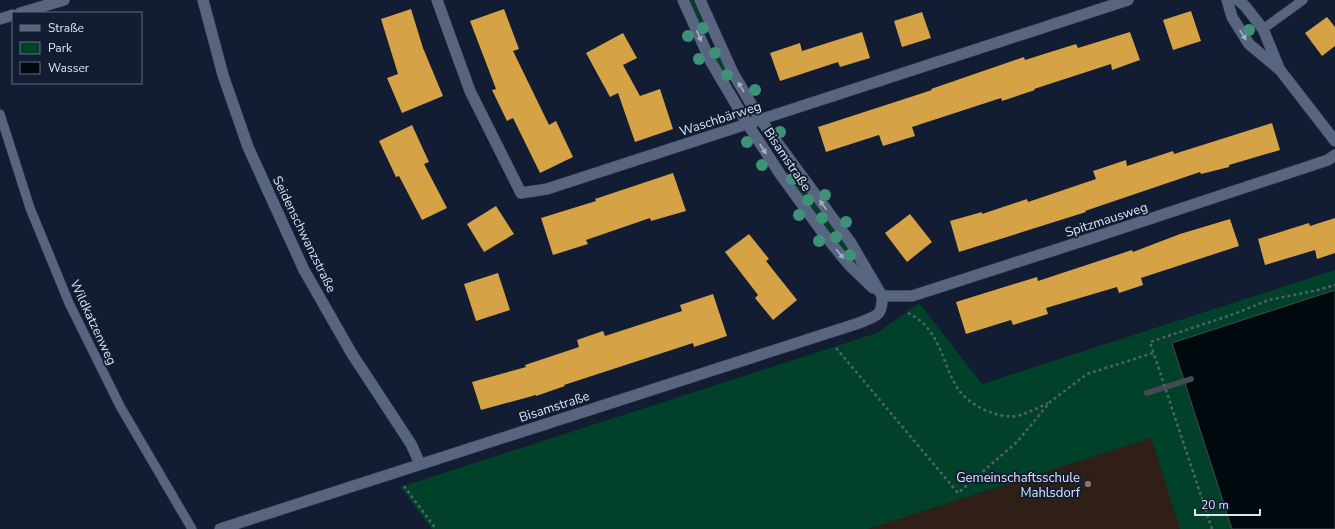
<svg xmlns="http://www.w3.org/2000/svg" width="1335" height="529" font-family="'Nunito Sans',sans-serif">
  <style>
    .education { fill: #301f16 }
    .green { fill: #024129 }
    .water { fill: #000a0e; stroke: #424b53 }
    .lines { fill: none; stroke-linecap: round; stroke-linejoin: round }
    .stream { stroke: #424b53; stroke-width: 6 }
    .building { fill: #d6a246 }
    .service-casing { stroke: #323749; stroke-width: 10 }
    .minor-casing { stroke: #323749; stroke-width: 12 }
    .path { stroke: #535d71; stroke-width: 2.5; stroke-dasharray: 3 3; stroke-linecap: butt }
    .service { stroke: #586580; stroke-width: 9 }
    .minor { stroke: #586580; stroke-width: 11 }
    .tree { fill: #3f9177 }
    .oneway { fill: #a7b1c6 }
    .education-dot { fill: #8d6e63; stroke: #121c32; stroke-width: 1.5 }
    .labels { text-anchor: middle; stroke-width: 4; stroke-linejoin: round; paint-order: stroke }
    .street-label { font-size: 13px; fill: #dce4f4; stroke: #121c32 }
    .poi-label { font-size: 13px; fill: #dce4f4; stroke: #121c32; text-anchor: end }
  </style>
  <rect width="100%" height="100%" fill="#121c32"/>
  <path class="education" d="M1151,438L1180,529H868Z"/>
  <g class="green">
    <path d="M688,0H693L706,30V32L701,30Z"/>
    <path d="M713,48L717,51L731,78L728,80L725,77L712,52Z"/>
    <path d="M790,174L798,182L853,255V260H851L849,258L789,177L788,176Z"/>
    <path d="M1335,270V290L1172,343L1232,529H1180L1151,438L868,529H432L400,487L877,333L919,303L982,384Z"/>
  </g>
  <path class="water" d="M1335,290V529H1232L1172,343Z"/>
  <g class="lines">
    <path class="stream" d="M1147,393L1191,379"/>
  </g>
  <g class="building">
    <path d="M411,9L423,48L443,96L402,113L387,78L398,74L381,19Z"/>
    <path d="M504,9L519,49L513,51L549,125L556,121L573,157L540,173L513,118L507,121L492,90L496,89L470,21Z"/>
    <path d="M1191,11L1201,41L1173,50L1163,20Z"/>
    <path d="M922,12L931,38L902,47L894,21Z"/>
    <path d="M1327,17L1335,27V46L1322,56L1305,33Z"/>
    <path d="M862,32L870,58L840,67L838,62L780,81L770,53L800,43L802,51Z"/>
    <path d="M1130,32L1140,60L1112,70L1111,64L1034,89L1035,90L1002,101L1001,98L912,127L915,136L883,146L879,135L826,152L818,127L932,90L931,89L1024,57L1025,60L1076,44L1078,48Z"/>
    <path d="M623,33L637,58L623,65L640,96L660,89L673,129L635,142L618,93L610,97L586,53Z"/>
    <path d="M1272,123L1280,150L1229,165V167L1201,174L1200,172L1085,211L1086,212L959,252L950,221L982,212V214L1027,199L1028,202L1096,179L1093,171L1126,160L1127,166L1173,151L1174,154Z"/>
    <path d="M412,125L429,162L424,164L447,208L422,220L399,176L396,177L379,141Z"/>
    <path d="M673,173L686,211L651,221L650,218L586,240L588,244L553,255L541,218L596,201L595,199Z"/>
    <path d="M496,206L514,234L484,252L467,224Z"/>
    <path d="M910,214L932,242L907,262L885,233Z"/>
    <path d="M1335,218V253L1317,259L1315,250L1265,265L1258,239L1309,223L1310,226Z"/>
    <path d="M1230,219L1239,246L1141,278L1143,285L1119,293L1117,287L1046,308L1048,314L1013,325L1011,320L966,334L956,302L1037,277L1038,281L1132,250L1133,252L1180,234Z"/>
    <path d="M749,234L769,259L766,261L797,300L773,320L755,298L758,295L725,252Z"/>
    <path d="M498,273L510,310L476,321L464,284Z"/>
    <path d="M713,294L727,336L694,347L693,343L564,385L565,386L536,396V395L481,410L472,382L526,367L525,365L579,347L577,340L603,331L605,336L682,311L680,305Z"/>
  </g>
  <g class="lines">
    <defs>
      <g id="service">
        <path d="M1263,29L1303,0"/>
        <path d="M0,114L30,208L69,303L120,406L192,529"/>
      </g>
      <g id="minor">
        <path d="M203,0L223,75L248,147L304,270L352,354L411,444L420,464"/>
        <path d="M437,0L470,91L521,193L547,189L1128,0"/>
        <path d="M683,0L711,62L747,123L780,174L823,233L849,265L873,288"/>
        <path d="M1227,0L1232,17L1249,44L1280,70L1335,141"/>
        <path d="M1238,0L1245,6L1263,29L1279,68"/>
        <path d="M20,13L64,0"/>
        <path d="M0,19L13,15"/>
        <path d="M882,296H912L1092,238L1328,160L1335,155"/>
        <path d="M220,529L859,323C875,316 883,317 882,296L851,243L760,119L733,73L700,0"/>
      </g>
    </defs>
    <use href="#service" class="service-casing"/>
    <use href="#minor" class="minor-casing"/>
    <g class="path">
      <path d="M908,313C916,317 924,323 929,330C943,348 946,371 958,389C969,405 997,419 1017,416C1028,413 1038,408 1048,403"/>
      <path d="M836,348L958,493L1017,442L1050,402L1087,374L1153,353"/>
      <path d="M404,486L436,529"/>
      <path d="M1212,529L1150,342L1234,314L1269,300L1318,290L1335,285"/>
    </g>
    <use href="#service" class="service"/>
    <use href="#minor" class="minor"/>
  </g>
  <g class="tree">
    <circle cx="703" cy="28" r="6"/>
    <circle cx="1249" cy="30" r="6"/>
    <circle cx="688" cy="36" r="6"/>
    <circle cx="715" cy="53" r="6"/>
    <circle cx="699" cy="59" r="6"/>
    <circle cx="727" cy="75" r="6"/>
    <circle cx="755" cy="90" r="6"/>
    <circle cx="780" cy="132" r="6"/>
    <circle cx="747" cy="142" r="6"/>
    <circle cx="762" cy="165" r="6"/>
    <circle cx="792" cy="179" r="6"/>
    <circle cx="825" cy="195" r="6"/>
    <circle cx="808" cy="200" r="6"/>
    <circle cx="799" cy="215" r="6"/>
    <circle cx="822" cy="218" r="6"/>
    <circle cx="846" cy="222" r="6"/>
    <circle cx="836" cy="237" r="6"/>
    <circle cx="819" cy="241" r="6"/>
    <circle cx="850" cy="255" r="6"/>
  </g>
  <defs><path id="oneway-solid" d="M-6-.8H1V-3.2L6.5 0L1 3.2V.8H-6Z"/></defs>
  <g class="oneway">
    <use href="#oneway-solid" transform="translate(1243 35) rotate(57)"/>
    <use href="#oneway-solid" transform="translate(699 36) rotate(66)"/>
    <use href="#oneway-solid" transform="translate(741 87) rotate(-121)"/>
    <use href="#oneway-solid" transform="translate(763 149) rotate(57)"/>
    <use href="#oneway-solid" transform="translate(823 205) rotate(-126)"/>
    <use href="#oneway-solid" transform="translate(840 254) rotate(51)"/>
  </g>
  <circle class="education-dot" cx="1088" cy="484" r="4"/>
  <g class="labels">
    <g class="street-label">
      <text transform="translate(720 118) rotate(-18)" y="5">Waschbärweg</text>
      <text transform="translate(788 159) rotate(56)" y="5">Bisamstraße</text>
      <text transform="translate(1106 219) rotate(-18)" y="5">Spitzmausweg</text>
      <text transform="translate(305 234) rotate(64)" y="5">Seidenschwanzstraße</text>
      <text transform="translate(94 322) rotate(65)" y="5">Wildkatzenweg</text>
      <text transform="translate(554 406) rotate(-18)" y="5">Bisamstraße</text>
    </g>
    <g class="poi-label">
      <text x="1080" y="482">Gemeinschaftsschule<tspan x="1080" dy="15">Mahlsdorf</tspan></text>
    </g>
  </g>
  <rect x="12" y="12" width="130" height="72" fill="#121c32" stroke="#636c80"/>
  <rect x="20" y="25" width="20" height="6" fill="#586580" stroke="#636c80"/>
  <text x="48" y="32" font-size="12" fill="#dce4f4">Straße</text>
  <rect x="20" y="42" width="20" height="12" fill="#024129" stroke="#636c80"/>
  <text x="48" y="52" font-size="12" fill="#dce4f4">Park</text>
  <rect x="20" y="62" width="20" height="12" fill="#000a0e" stroke="#636c80"/>
  <text x="48" y="72" font-size="12" fill="#dce4f4">Wasser</text>
  <path d="M1195 509v6h65v-6" fill="none" stroke="#dce4f4" stroke-width="2"/>
  <text x="1201" y="509" font-size="12" fill="#dce4f4" stroke="#121c32" stroke-width="3" paint-order="stroke">20 m</text>
</svg>
